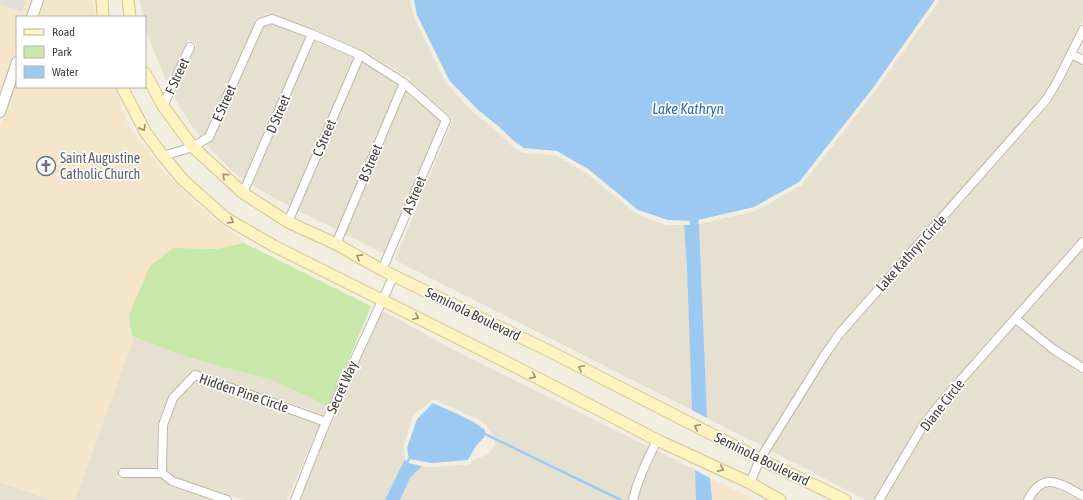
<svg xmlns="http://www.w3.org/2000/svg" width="1083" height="500" font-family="'Asap Condensed',sans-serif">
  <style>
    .residential { fill: #e6e0d0 }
    .commercial { fill: #f5e6cb }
    .green { fill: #c8e8a9 }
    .parking { fill: #e2dfdb }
    .water { fill: #9bc9f2 }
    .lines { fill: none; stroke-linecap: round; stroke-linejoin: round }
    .stream { stroke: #9bc9f2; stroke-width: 2.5 }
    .canal { stroke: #9bc9f2; stroke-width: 9 }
    .minor-casing { stroke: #bdb6a5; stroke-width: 10 }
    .tertiary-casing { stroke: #bdb6a5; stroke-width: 12 }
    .secondary-casing { stroke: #d3c590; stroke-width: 13 }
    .minor { stroke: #fff; stroke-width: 8 }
    .tertiary { stroke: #fff; stroke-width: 10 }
    .secondary { stroke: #fff3bf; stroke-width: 11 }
    .oneway { stroke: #988f72 }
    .labels { text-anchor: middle; stroke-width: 3.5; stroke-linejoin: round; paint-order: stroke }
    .street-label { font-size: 14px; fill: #433e33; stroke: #fff }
    .worship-label { font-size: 14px; fill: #5b616d; stroke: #fff; text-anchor: start }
    .water-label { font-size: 15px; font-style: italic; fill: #2970b1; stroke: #fff }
  </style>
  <rect width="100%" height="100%" fill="#f2eee2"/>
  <g class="residential">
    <path d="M140,0H410L414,17L445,82L473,112L496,130L511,145L523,153L555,155L586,173L637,214L666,225H684L687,268L692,410L395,260L453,119L452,117L449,115L410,81V79L366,52L310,27L273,14H270L260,18L258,17L257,19L254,20L255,23L206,133L200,137L193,128L173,96L197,44L188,40L168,85L149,39L145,25V17H143Z"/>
    <path d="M940,0H1083V20L1054,80L1043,97L837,329L820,353L763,446L707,418L699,224L755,211L802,185L876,90Z"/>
    <path d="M271,24L306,37L244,179L231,170L206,144L213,138L263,27Z"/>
    <path d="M314,41L354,58L290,206L276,199L252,185Z"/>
    <path d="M1073,61L1083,66V235L940,396L921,422L874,500H866L771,451L827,359L844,336L1050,104L1062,84Z"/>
    <path d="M362,62L398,85L337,230L298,211Z"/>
    <path d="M406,91L440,121L384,254L345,234Z"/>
    <path d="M1083,249V362L1056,345L1023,318Z"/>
    <path d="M382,311L400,320L461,354L649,447L636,474L632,485L628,500H400L410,478L422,466L431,467L468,465L471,463L473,460L489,454L495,444L493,435L490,431L487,426L482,421L433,399L415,414L413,417L403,447L405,459L385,500H300L331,424Z"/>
    <path d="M1016,325L1051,354L1083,374V490L1060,478L1047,477L1037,481L1028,489L1023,500H884L928,427L947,403Z"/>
    <path d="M134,337L175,353L222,367L269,379L309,397L327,407L324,415L196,370L192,372L168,397L158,425L157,468H119L118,478H160L170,486L211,500H75Z"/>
    <path d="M196,381L320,425L287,500H244L174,477L166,470L168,425L177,401Z"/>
    <path d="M657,451L695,470L696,500H638L644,477Z"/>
    <path d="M0,481V482L51,500H0Z"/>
    <path d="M1047,487L1056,488L1079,500H1033L1035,496L1042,489Z"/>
  </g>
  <g class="commercial">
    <path d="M0,0H33L27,17H17V47L0,97Z"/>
    <path d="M43,0H93L96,17H37Z"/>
    <path d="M17,76V87H115L128,125L164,172L194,201L244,243L216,249L173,248L132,336L134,337L75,500H51L0,481V126Z"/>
    <path d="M710,478L755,500H712Z"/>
  </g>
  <path class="green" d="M244,243L371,306L344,371L328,407L309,397L269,379L222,367L175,353L132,336L129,315L150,266L173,248L216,249Z"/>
  <path class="parking" d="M0,0H26L22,12L0,4Z"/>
  <g class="water">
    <path d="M414,0H935L873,88L799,182L754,207L694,221L668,220L638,210L588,169L557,151L524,148L514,141L498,126L476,108L449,80L417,15Z"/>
    <path d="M699,224L707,418L692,410L687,268L684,225H694Z"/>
    <path d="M433,403C450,411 470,418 485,430C487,438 480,440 476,446C473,450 471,455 468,460L432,463L409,459L407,448L417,419Z"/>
    <path d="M405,459L406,462L408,463L422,466L410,478L400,500H385Z"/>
    <path d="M695,470L710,478L712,500H696Z"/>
  </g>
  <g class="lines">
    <g class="stream">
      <path d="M485,434L621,500"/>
      <path d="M406,465L409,459"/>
    </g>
    <path class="canal" d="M694,236V221"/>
    <defs>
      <g id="minor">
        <path d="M1071,54L1083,60"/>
        <path d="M163,106L190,47"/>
        <path d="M163,156L193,147L209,137L260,23L272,19L312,34L360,55L404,83L446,120L382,270"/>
        <path d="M243,193L312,34"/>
        <path d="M288,222L360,55"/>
        <path d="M336,244L404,83"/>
        <path d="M1016,319L1053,349L1083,368"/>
        <path d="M123,473H162"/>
        <path d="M750,483L760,459L824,356L840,333L1046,100L1057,82L1083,30"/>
        <path d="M227,500L172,481L162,473L163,425L173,398L195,375L326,422"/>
        <path d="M295,500L326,422L394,275"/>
        <path d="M633,500C638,478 648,459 657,440"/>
        <path d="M879,500L924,424L943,400L1083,242"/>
        <path d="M1028,500C1043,470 1061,484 1083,496"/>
      </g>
      <g id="tertiary">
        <path d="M32,17L38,0"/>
        <path d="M0,112L17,62"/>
      </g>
      <g id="secondary">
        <path d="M102,0L103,17"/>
        <path d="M128,0L130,17"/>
        <path d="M145,73L163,106L193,147L243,193L288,222L336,244L382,270L551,352L760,459L845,500"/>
        <path d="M122,87L146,133L163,156L183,180L227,219L274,246L520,369L657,440L750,483L780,500"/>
      </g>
    </defs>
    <use href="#minor" class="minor-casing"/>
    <use href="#tertiary" class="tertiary-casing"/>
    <use href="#secondary" class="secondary-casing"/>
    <use href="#minor" class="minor"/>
    <use href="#tertiary" class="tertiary"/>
    <use href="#secondary" class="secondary"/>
  </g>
  <defs><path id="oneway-chevron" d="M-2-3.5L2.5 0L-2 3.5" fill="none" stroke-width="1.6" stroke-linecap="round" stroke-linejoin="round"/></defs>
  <g class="oneway">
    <use href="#oneway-chevron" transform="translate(143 128) rotate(61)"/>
    <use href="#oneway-chevron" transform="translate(225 176) rotate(-137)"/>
    <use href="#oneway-chevron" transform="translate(231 221) rotate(32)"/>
    <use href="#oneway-chevron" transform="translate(359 257) rotate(-151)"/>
    <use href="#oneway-chevron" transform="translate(416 317) rotate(27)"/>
    <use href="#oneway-chevron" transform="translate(581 368) rotate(-153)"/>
    <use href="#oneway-chevron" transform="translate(533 376) rotate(27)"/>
    <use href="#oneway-chevron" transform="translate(697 427) rotate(-153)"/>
    <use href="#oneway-chevron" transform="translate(721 469) rotate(25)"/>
  </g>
  <defs>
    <symbol id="church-ring" viewBox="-11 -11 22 22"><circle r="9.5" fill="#fff" stroke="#6b7280" stroke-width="1.5"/><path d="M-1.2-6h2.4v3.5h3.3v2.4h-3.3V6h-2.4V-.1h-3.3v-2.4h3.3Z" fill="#6b7280"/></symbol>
  </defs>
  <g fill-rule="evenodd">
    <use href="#church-ring" x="35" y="155" width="22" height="22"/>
  </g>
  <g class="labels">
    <g class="street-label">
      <text transform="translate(177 76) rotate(-65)" y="5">F Street</text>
      <text transform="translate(224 103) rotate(-66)" y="5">E Street</text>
      <text transform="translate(278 114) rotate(-67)" y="5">D Street</text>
      <text transform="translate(324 138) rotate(-67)" y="5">C Street</text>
      <text transform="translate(370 163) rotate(-67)" y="5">B Street</text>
      <text transform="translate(414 195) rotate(-67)" y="5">A Street</text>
      <text transform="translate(911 253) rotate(-48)" y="5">Lake Kathryn Circle</text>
      <text transform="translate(473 314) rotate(26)" y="5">Seminola Boulevard</text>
      <text transform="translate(342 387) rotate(-66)" y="5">Secret Way</text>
      <text transform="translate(244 393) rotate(19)" y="5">Hidden Pine Circle</text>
      <text transform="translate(942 405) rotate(-52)" y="5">Diane Circle</text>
      <text transform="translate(762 459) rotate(26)" y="5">Seminola Boulevard</text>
    </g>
    <g class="worship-label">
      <text x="60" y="163">Saint Augustine<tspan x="60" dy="16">Catholic Church</tspan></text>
    </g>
    <g class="water-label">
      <text x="688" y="114">Lake Kathryn</text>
    </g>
  </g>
  <rect x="16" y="16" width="130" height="72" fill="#ffffff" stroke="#b4b2ad"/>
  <rect x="24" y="29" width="20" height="6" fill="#fff3bf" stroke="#b4b2ad"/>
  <text x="52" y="36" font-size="12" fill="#433e33">Road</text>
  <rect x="24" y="46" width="20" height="12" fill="#c8e8a9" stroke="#b4b2ad"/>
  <text x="52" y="56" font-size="12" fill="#433e33">Park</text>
  <rect x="24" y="66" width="20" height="12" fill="#9bc9f2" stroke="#b4b2ad"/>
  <text x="52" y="76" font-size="12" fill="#433e33">Water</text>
</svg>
